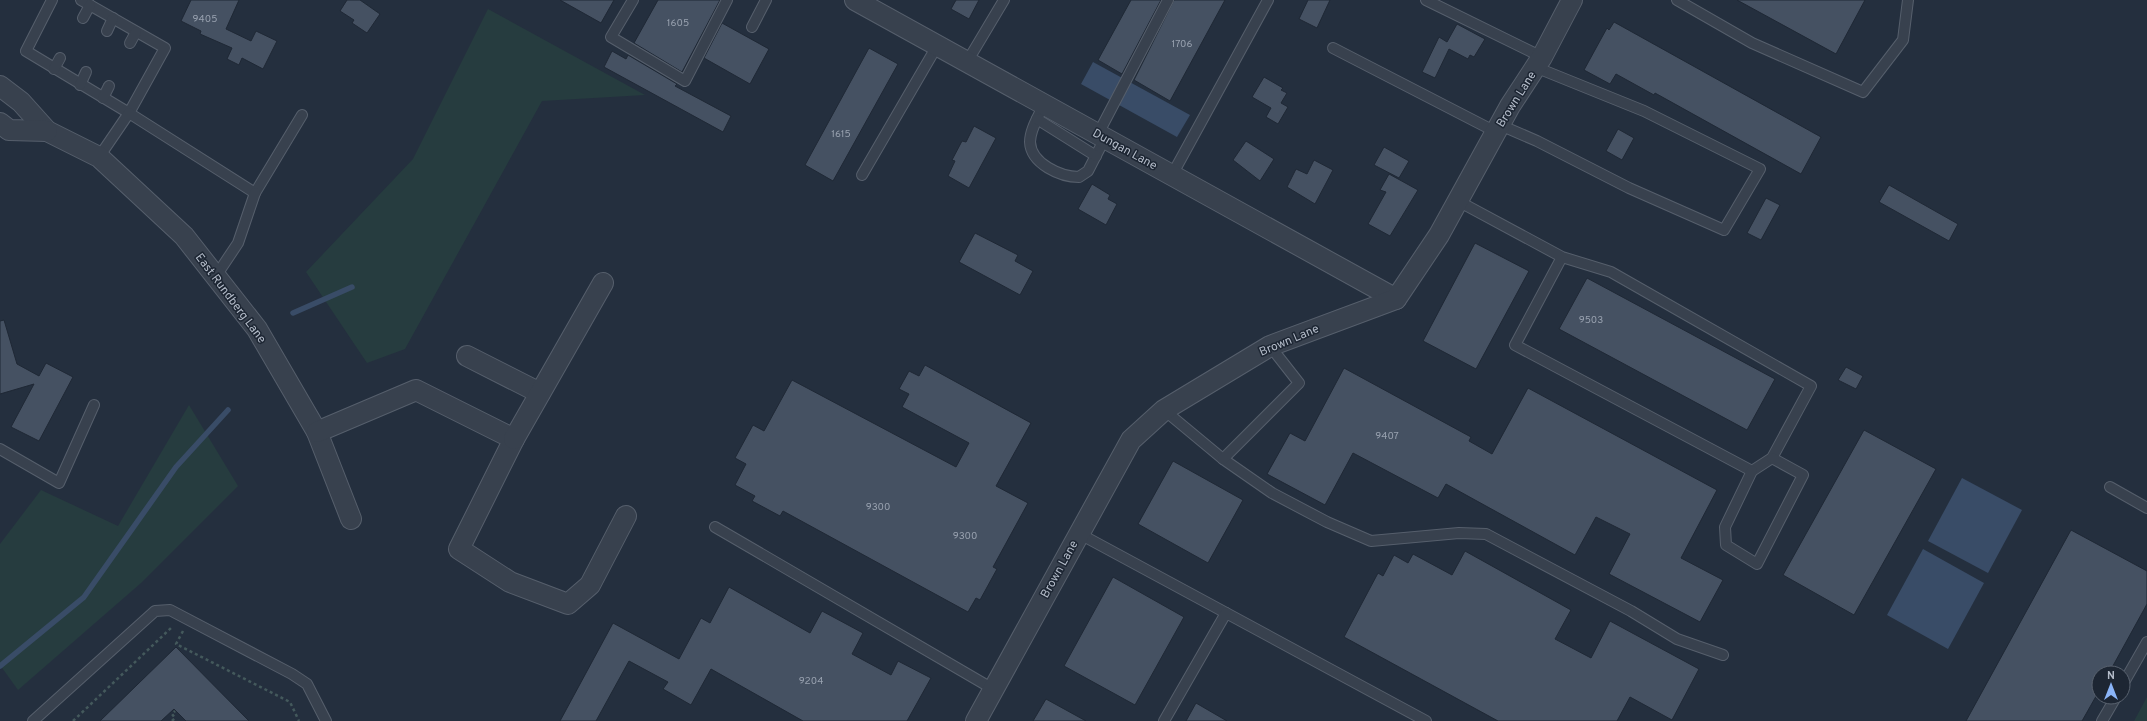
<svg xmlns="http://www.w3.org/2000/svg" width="2147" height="721" font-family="Overpass,sans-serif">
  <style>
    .green { fill: #263c3f }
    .water { fill: #394c67 }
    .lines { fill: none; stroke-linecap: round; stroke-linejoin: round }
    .stream { stroke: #394c67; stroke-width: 5.5 }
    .building { fill: #455162; stroke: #1f2835 }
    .lane-casing { stroke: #565f6c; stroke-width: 12 }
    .street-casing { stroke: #565f6c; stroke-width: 22 }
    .path { stroke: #44595c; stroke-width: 2.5; stroke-dasharray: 3 3; stroke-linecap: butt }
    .lane { stroke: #38414e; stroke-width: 10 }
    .street { stroke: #38414e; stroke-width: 20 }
    .labels { text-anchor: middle; stroke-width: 3; stroke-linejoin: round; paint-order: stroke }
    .number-label { font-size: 10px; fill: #98a1af }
    .street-label { font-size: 12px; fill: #b4bcc9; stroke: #1d2633 }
  </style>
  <rect width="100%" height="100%" fill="#242f3e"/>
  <g class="green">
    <path d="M488,9L645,95L542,101L405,349L367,363L306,272L413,159Z"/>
    <path d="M189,405L238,486L141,583L18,690L0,665V544L41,490L118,526Z"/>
    <path d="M2147,697V721H2134Z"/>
  </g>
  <g class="water">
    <path d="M1093,62L1190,115L1177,137L1081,84Z"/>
    <path d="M1962,478L2022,510L1988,573L1928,541Z"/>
    <path d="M1923,549L1984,583L1948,649L1887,615Z"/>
  </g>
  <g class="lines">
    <g class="stream">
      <path d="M293,313L352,287"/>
      <path d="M0,666L84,597L176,467L228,410"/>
    </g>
  </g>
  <g class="building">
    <path d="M191,0H239L226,29L251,41L256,31L277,41L263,69L242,58L239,65L227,59L232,48L200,34L201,31L181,21Z"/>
    <path d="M347,0H360L380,14L367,33L352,23L354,20L340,11Z"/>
    <path d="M560,0H614L601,23Z"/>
    <path d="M658,0H720L682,72L634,43Z"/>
    <path d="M956,0H979L969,19L951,9Z"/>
    <path d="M1131,0H1161L1122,74L1098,60Z"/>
    <path d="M1174,0H1225L1170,101L1134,80Z"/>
    <path d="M1308,0H1330L1317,28L1299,19Z"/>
    <path d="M1737,0H1865L1836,54Z"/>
    <path d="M1614,22L1821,137L1801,174L1655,93L1654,95L1616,74L1610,84L1584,70L1607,28L1609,30Z"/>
    <path d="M722,23L769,49L750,84L704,58Z"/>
    <path d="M1457,24L1485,39L1474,57L1470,55L1468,59L1449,49L1435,78L1422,72L1439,37L1447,42Z"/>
    <path d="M869,48L898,64L833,181L805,165Z"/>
    <path d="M612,51L626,59L628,55L677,84L675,86L731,116L723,132L604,67Z"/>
    <path d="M1264,77L1283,88L1281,90L1287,93L1281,103L1288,107L1278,124L1266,117L1271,108L1252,97Z"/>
    <path d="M974,126L996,138L969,188L948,176L955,161L952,160L962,141L966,142Z"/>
    <path d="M1618,129L1634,138L1622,160L1606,151Z"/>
    <path d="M1246,141L1274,159L1260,181L1233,160Z"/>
    <path d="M1384,147L1409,161L1399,178L1374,165Z"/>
    <path d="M1314,160L1333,170L1315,204L1287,187L1296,169L1307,174Z"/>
    <path d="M1389,174L1418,190L1390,236L1368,224L1386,192L1380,190Z"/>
    <path d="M1092,184L1110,195L1108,199L1117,204L1106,225L1078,209Z"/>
    <path d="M1889,185L1958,224L1949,241L1879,202Z"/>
    <path d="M1766,198L1780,205L1761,240L1747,233Z"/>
    <path d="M975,233L1018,255L1015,261L1033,271L1020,295L959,262Z"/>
    <path d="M1475,243L1529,271L1476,369L1423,341Z"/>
    <path d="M1587,278L1775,379L1747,430L1559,329Z"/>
    <path d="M4,320L17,364L39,376L46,363L73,377L39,441L11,427L34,384L0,394V321Z"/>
    <path d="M925,365L1031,423L996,486L1028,503L993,567L997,569L980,600L976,598L968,612L783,511L780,516L752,501L755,496L735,485L746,464L735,458L753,425L764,431L792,380L956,467L969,443L902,407L909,394L899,389L909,371L919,376Z"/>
    <path d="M1846,367L1863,376L1856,389L1838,380Z"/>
    <path d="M1344,368L1471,437L1469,441L1492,454L1528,388L1717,490L1681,558L1723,580L1700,622L1609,574L1630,534L1596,517L1575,555L1446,484L1438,498L1353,453L1325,505L1267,474L1290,433L1305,441Z"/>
    <path d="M1864,430L1936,469L1854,615L1783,575Z"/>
    <path d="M1173,461L1243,500L1208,563L1138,524Z"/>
    <path d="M2071,530L2147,571V604L2109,673H2099V691L2082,721H1966Z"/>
    <path d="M1465,551L1571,610L1555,639L1591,658L1610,621L1699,669L1672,720L1630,697L1617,721H1498L1344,637L1378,573L1383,576L1394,555L1408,563L1413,554L1452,575Z"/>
    <path d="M1113,577L1184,617L1135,705L1064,666Z"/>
    <path d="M729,587L810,633L822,611L863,633L852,654L891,675L898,661L931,678L907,721H803L711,669L691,705L663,689L668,682L629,661L596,721H560L613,623L679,659L701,618L710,623Z"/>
    <path d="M176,647L249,721H186L174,709L161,721H100Z"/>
    <path d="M1046,699L1086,721H1033Z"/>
    <path d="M1196,703L1227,721H1186Z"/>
  </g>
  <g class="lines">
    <defs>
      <g id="lane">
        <path d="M52,0L26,51L129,113L165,48L81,0"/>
        <path d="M633,0L611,37L685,81L727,0"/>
        <path d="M1426,0L1542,57"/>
        <path d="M1677,0L1752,43L1863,92L1903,40L1908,0"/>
        <path d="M83,18L90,5"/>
        <path d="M752,27L766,0"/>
        <path d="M107,31L113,18"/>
        <path d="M130,43L136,32"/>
        <path d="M1333,48L1496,132"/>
        <path d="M967,62L1004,0"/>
        <path d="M54,69L60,58"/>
        <path d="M80,85L86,72"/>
        <path d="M103,98L109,86"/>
        <path d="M1044,104C1039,116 1030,129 1030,142C1031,164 1061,177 1079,177L1088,171L1105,138"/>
        <path d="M1037,119L1096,156"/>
        <path d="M1500,125L1537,141L1629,188L1724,230L1760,169L1644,111L1535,67"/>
        <path d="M1098,134L1168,0"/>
        <path d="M99,157L129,113L255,193L302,115"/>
        <path d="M862,175L937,46"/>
        <path d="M1172,175L1268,0"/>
        <path d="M1458,201L1562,257L1611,272L1811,386L1772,458L1752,471L1515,345L1562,257"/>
        <path d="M216,276L238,243L255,193"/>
        <path d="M1164,410L1223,459L1272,493L1327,522L1371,541L1459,533L1486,534L1631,611L1677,639L1723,655"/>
        <path d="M0,449L59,483L94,405"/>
        <path d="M1223,459L1299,383L1270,346"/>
        <path d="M1752,471L1725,527L1726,545L1757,564L1803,475L1772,458"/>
        <path d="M2110,487L2147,508"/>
        <path d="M715,527L993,689"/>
        <path d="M1078,533L1426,721"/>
        <path d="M2123,684L2147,642"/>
        <path d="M33,721L155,611L170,610L292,674L307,684L326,721"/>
        <path d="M1164,721L1226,613"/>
        <path d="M2102,721L2116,697"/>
      </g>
      <g id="street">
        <path d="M855,0L1396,299"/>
        <path d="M0,86L21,102L47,131L99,157L184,236L257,329L317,432L351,519"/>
        <path d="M0,123L9,130L47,131"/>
        <path d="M467,356L540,393"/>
        <path d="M317,432L416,390L514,439L459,549L510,582L568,604L590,585L626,516"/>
        <path d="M514,439L603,283"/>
        <path d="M976,721L1131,440L1164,410L1270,346L1396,299L1439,235L1510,106L1542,57L1572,0"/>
      </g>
    </defs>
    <use href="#lane" class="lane-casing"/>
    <use href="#street" class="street-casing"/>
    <g class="path">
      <path d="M183,631L176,644L290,702L299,721"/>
      <path d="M73,721L172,627"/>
      <path d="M172,721L175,718L172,714L175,711"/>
    </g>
    <use href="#lane" class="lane"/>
    <use href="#street" class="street"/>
  </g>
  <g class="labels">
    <g class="number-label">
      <text x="205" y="22">9405</text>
      <text x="678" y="26">1605</text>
      <text x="1182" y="47">1706</text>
      <text x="841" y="137">1615</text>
      <text x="1591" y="323">9503</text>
      <text x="1387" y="439">9407</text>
      <text x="878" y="510">9300</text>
      <text x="965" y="539">9300</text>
      <text x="811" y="684">9204</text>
    </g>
    <g class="street-label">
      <text transform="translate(1516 99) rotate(-58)" y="4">Brown Lane</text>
      <text transform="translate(1125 149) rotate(29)" y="4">Dungan Lane</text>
      <text transform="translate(231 298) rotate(53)" y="4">East Rundberg Lane</text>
      <text transform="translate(1289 340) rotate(-23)" y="4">Brown Lane</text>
      <text transform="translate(1059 569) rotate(-61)" y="4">Brown Lane</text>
    </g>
  </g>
  <g transform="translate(2111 685)"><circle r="19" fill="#1d2633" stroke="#59626f"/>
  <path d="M0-3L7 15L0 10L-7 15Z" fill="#8ab4f8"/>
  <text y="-6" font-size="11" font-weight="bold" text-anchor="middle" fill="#b4bcc9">N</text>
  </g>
</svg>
